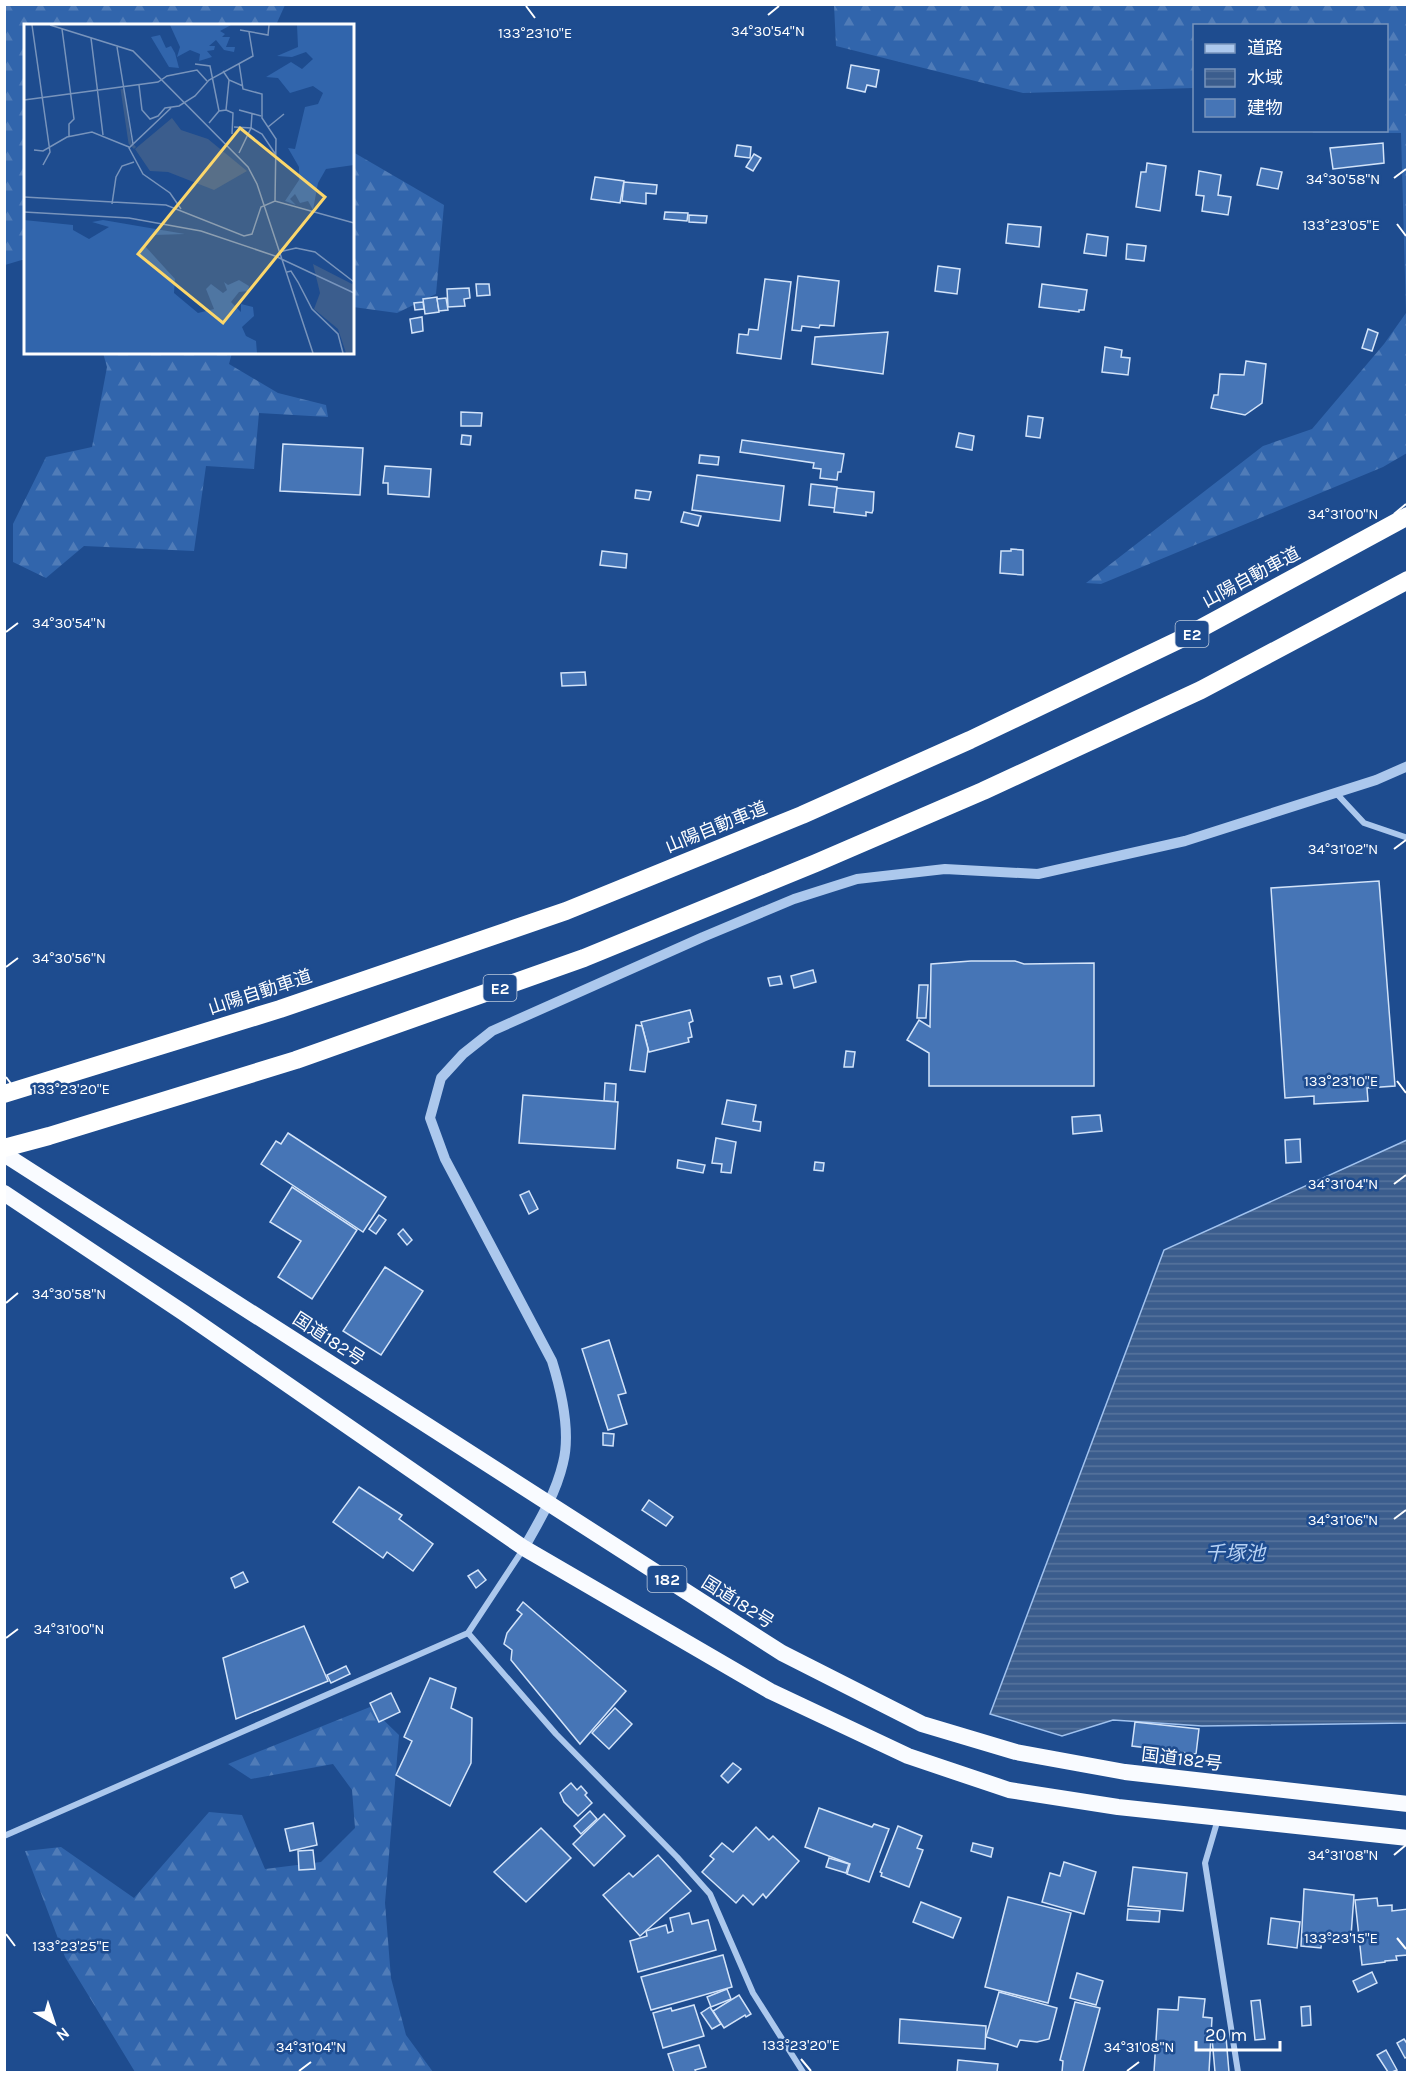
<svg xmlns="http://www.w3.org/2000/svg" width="1412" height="2077" font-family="Karla,'Noto Sans JP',sans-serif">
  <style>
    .forest { fill: url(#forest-firs) }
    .water { fill: url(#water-rules); stroke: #a0c2ef; stroke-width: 1.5 }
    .building { fill: #4675b6; stroke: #d2e3f9; stroke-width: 1.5 }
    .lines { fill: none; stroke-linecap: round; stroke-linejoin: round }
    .minor { stroke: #acc8ed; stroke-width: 6 }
    .tertiary { stroke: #acc8ed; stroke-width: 10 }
    .trunk { stroke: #f9fbff; stroke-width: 16 }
    .motorway { stroke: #fff; stroke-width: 18 }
    .ticks { fill: none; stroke: #fff; stroke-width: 2 }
    .labels { text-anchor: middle; stroke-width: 5; stroke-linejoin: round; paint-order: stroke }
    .shield { fill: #1e4c8f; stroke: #bcc9dd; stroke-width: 1.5 }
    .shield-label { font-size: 16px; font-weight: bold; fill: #fff }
    .street-label { font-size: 18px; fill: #fff; stroke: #1e4c8f }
    .water-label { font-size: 20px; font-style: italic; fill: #b8d2f4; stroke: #1e4c8f }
    .inset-river { fill: none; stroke: #3b5d8d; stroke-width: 3 }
    .inset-road { fill: none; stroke: #7894bc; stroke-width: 1.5 }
    .view { fill: #fcd76b; fill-opacity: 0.15; stroke: #fcd76b; stroke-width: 3 }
    .inset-edge { fill: none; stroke: #fff; stroke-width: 3 }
    .ticks-label { font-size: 15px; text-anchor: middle; fill: #fff; stroke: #1e4c8f; stroke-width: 5; stroke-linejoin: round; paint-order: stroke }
  </style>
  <defs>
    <pattern id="forest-firs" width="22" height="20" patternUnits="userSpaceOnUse" patternTransform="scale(1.5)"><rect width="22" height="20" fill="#3165ac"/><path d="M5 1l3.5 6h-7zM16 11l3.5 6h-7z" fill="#507cb8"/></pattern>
    <pattern id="water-rules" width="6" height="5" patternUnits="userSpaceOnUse" patternTransform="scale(1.5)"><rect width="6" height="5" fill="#3b5d8d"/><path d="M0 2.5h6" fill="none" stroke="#58759e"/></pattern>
  </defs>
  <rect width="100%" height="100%" fill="#1e4c8f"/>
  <g class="forest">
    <path d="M5,4H285V5L276,25L26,26L25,259L5,265Z"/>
    <path d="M834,5H1407V453L1383,467L1101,584L1086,583L1263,446L1312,429L1384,344L1406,313L1401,133H1313L1312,131L1386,130V26H1194V88L1023,93L836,46Z"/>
    <path d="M353,152L444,205L436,294L397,313L353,307Z"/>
    <path d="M103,353H232L229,364L278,393L326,405L328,417L259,413L254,469L206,466L194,551L84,546L46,578L13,562V524L46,457L92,447L107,367Z"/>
    <path d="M370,1707L399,1735L385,1903L391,1978L406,2035L433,2072H135L65,1957L25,1851L61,1847L134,1898L209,1812L242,1815L265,1869L321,1862L355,1828L352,1790L333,1764L251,1779L228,1764Z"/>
  </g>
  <path class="water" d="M1407,1140V1723L1202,1726L1113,1720L1062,1736L990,1714L1164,1250Z"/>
  <g class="building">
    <path d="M851,65L879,70L876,87L867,85L865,92L847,88Z"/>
    <path d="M1383,143L1384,163L1333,169L1330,148Z"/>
    <path d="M737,145L751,147L750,158L735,156Z"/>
    <path d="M754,154L761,158L753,171L746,167Z"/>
    <path d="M1147,163L1166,166L1160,211L1136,207L1141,172H1146Z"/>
    <path d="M1261,168L1282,172L1278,189L1257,185Z"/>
    <path d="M1199,171L1221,175L1218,195L1231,197L1228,215L1202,211L1204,196L1196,195Z"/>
    <path d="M595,177L624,181L620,203L591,199Z"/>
    <path d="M624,182L657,185L656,194L646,193V204L622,201Z"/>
    <path d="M665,212L688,213L687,221L664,219Z"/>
    <path d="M689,215L707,216L706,223L689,222Z"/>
    <path d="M1008,224L1041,227L1039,247L1006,243Z"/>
    <path d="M1087,234L1108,237L1106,256L1084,253Z"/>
    <path d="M1127,244L1146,246L1144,261L1126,259Z"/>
    <path d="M938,266L960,269L957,294L935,291Z"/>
    <path d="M798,276L839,281L834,326L820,325L819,328L802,326L801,331L792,330Z"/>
    <path d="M765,279L791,282L781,359L737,353L739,334L748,335L749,329L758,330Z"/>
    <path d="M476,284H489L490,295L477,296Z"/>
    <path d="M1042,284L1087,290L1084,310H1079V312L1039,307Z"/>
    <path d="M469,288L470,298L464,299L465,306L448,307L447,289Z"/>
    <path d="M437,297L439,312L425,314L423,299Z"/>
    <path d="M446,298L448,310L439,311L437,299Z"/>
    <path d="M423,302L424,309L415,310L414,303Z"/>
    <path d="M422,317L423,331L412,333L410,319Z"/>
    <path d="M1368,329L1378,333L1372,351L1362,348Z"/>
    <path d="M888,332L883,374L812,364L815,337Z"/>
    <path d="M1105,347L1122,350L1121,357L1130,358L1128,375L1102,372Z"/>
    <path d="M1246,361L1266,364L1262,403L1245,415L1211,408L1214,395H1218L1220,374L1244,375Z"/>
    <path d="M461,412L482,413L481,426H461Z"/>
    <path d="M1028,416L1043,418L1040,438L1026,436Z"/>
    <path d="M959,433L974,436L972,450L956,447Z"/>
    <path d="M462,435L471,436L470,445L461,444Z"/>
    <path d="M742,440L844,454L841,472H838L837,480L820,478L821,469L813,468L814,463L740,452Z"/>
    <path d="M283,444L363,448L360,495L280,491Z"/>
    <path d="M700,455L719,457L718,465L699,463Z"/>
    <path d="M385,466L431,469L429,497L388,494V483H383Z"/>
    <path d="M697,475L784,486L780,521L692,510Z"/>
    <path d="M811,484L837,487L835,508L809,505Z"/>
    <path d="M837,488L874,492L873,510L872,513L866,512V516L834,512Z"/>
    <path d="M636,490L651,492L649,500L635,498Z"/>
    <path d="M684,512L701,516L698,526L681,522Z"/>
    <path d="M1011,549L1023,550V575L1000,573L1001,551H1011Z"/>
    <path d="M602,551L627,554L626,568L600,565Z"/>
    <path d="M585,672L586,685L562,686L561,673Z"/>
    <path d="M1379,881L1395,1086L1367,1088L1368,1101L1314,1104V1096L1285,1098L1271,888Z"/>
    <path d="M971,961H1015L1024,964L1094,963V1086H929V1053L907,1040L919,1020L930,1027L931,964Z"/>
    <path d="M813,970L816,982L794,988L791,976Z"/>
    <path d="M780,976L782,984L770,986L768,978Z"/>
    <path d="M919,985H928L926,1018H917Z"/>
    <path d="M690,1010L693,1021L689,1023L692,1037L688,1038L689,1042L649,1052L641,1022Z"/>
    <path d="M636,1025L642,1026L648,1049L645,1072L630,1070Z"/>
    <path d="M846,1051L855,1052L853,1067H844Z"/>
    <path d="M605,1083L616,1084L615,1102L604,1101Z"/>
    <path d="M523,1095L618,1102L615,1149L519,1143Z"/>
    <path d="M727,1100L756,1105L753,1121L761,1122L760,1131L722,1124Z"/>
    <path d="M1100,1115L1102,1131L1073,1134L1072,1117Z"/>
    <path d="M288,1133L386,1197L363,1232L261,1164L276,1141L281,1144Z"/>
    <path d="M716,1138L736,1142L731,1173L721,1172L722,1164L712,1163Z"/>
    <path d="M1300,1139L1301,1162L1286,1163L1285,1140Z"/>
    <path d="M678,1160L705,1165L703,1173L677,1168Z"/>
    <path d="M815,1162L824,1163L823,1171L814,1170Z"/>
    <path d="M292,1187L357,1230L312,1299L278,1277L301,1241L270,1222Z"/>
    <path d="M529,1191L538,1209L529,1214L520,1195Z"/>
    <path d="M379,1215L386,1220L376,1234L369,1229Z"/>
    <path d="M403,1229L412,1240L407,1245L398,1234Z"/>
    <path d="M385,1267L423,1291L381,1355L343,1331Z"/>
    <path d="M609,1340L626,1393L618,1395L627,1424L608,1430L582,1349Z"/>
    <path d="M603,1433L614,1434L613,1446L603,1445Z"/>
    <path d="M359,1487L402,1515L399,1519L433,1544L413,1571L387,1552L383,1558L333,1522Z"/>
    <path d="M649,1500L673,1517L666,1526L642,1510Z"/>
    <path d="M478,1570L486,1580L476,1588L468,1576Z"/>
    <path d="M243,1572L248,1582L235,1588L231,1578Z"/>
    <path d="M523,1602L626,1691L580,1744L511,1660L512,1650L504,1644L507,1633L522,1614L517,1610Z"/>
    <path d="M304,1626L328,1681L236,1719L223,1658Z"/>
    <path d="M346,1666L350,1674L331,1683L327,1675Z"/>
    <path d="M430,1678L456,1688L451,1708L472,1718L471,1763L450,1806L396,1775L412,1741L404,1737Z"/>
    <path d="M391,1693L400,1712L379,1722L370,1703Z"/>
    <path d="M615,1708L632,1724L609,1749L592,1733Z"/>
    <path d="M1135,1722L1199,1729L1196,1754L1132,1746Z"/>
    <path d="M733,1763L741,1769L728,1783L721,1776Z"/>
    <path d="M571,1783L577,1790L581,1786L587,1793L585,1795L592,1803L578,1816L564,1802L560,1793Z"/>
    <path d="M819,1808L872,1827L874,1824L889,1829L869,1882L847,1874L850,1864L805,1847Z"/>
    <path d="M590,1811L597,1819L581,1834L574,1826Z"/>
    <path d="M604,1814L625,1836L594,1866L573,1844Z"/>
    <path d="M313,1823L317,1845L290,1851L285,1829Z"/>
    <path d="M898,1826L922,1836L917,1848L923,1850L909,1887L881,1876L882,1873L880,1872Z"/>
    <path d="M756,1827L769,1840L773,1836L799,1861L766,1898L763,1894L753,1905L743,1895L736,1903L702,1872L714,1859L710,1856L722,1843L733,1852Z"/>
    <path d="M541,1828L571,1858L526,1902L494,1872Z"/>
    <path d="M973,1843L993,1848L991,1857L971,1851Z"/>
    <path d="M313,1850L315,1869L299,1870L298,1851Z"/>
    <path d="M658,1855L691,1891L640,1936L603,1895L629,1873L633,1877Z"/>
    <path d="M829,1858L849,1864L846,1873L826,1867Z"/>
    <path d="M1064,1862L1096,1872L1084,1914L1042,1902L1050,1873L1060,1876Z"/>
    <path d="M1133,1867L1187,1873L1183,1911L1128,1906Z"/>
    <path d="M1304,1889L1354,1895L1351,1936L1333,1934V1939L1322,1938L1321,1948L1301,1946Z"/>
    <path d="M1008,1897L1071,1913L1048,2003L985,1987Z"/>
    <path d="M1377,1898L1378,1906L1392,1905V1911L1408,1909V1955L1396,1956L1397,1960L1385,1961V1962L1362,1965L1355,1900Z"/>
    <path d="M921,1902L961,1918L953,1938L913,1922Z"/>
    <path d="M1128,1909L1160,1911L1159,1922L1127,1920Z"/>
    <path d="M689,1913L692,1924L708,1920L716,1950L638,1972L630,1941L647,1936L646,1931L666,1925L668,1933L673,1931L670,1918Z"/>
    <path d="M1271,1918L1300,1922L1297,1948L1268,1944Z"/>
    <path d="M723,1955L732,1987L651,2010L641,1977Z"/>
    <path d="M1372,1972L1377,1983L1358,1992L1353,1981Z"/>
    <path d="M1077,1973L1103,1981L1096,2005L1070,1998Z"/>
    <path d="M727,1989L731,1999L711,2007L707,1997Z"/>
    <path d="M999,1992L1057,2008L1049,2039L1037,2042L1020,2040L1017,2047L986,2037Z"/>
    <path d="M739,1995L751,2014L746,2017L745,2015L724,2028L713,2011Z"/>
    <path d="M1179,1997L1205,1999L1203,2017L1212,2018L1209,2072H1154L1158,2009L1178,2010Z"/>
    <path d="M1260,2000L1265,2039L1255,2040L1251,2001Z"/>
    <path d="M1075,2002L1100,2008L1083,2072H1062L1063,2061L1060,2060Z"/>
    <path d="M694,2005L704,2036L663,2048L653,2013L671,2008L672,2011Z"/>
    <path d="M1310,2006L1311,2025L1302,2026L1301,2007Z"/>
    <path d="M710,2007L721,2024L712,2029L701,2013Z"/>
    <path d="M900,2019L986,2026L985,2049L899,2043Z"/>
    <path d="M1226,2037L1229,2072H1215L1212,2038Z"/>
    <path d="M1404,2039L1408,2045V2056L1405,2058L1397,2043Z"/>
    <path d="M699,2045L706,2067L695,2070L696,2072H674L668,2054Z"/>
    <path d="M1386,2050L1397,2070L1392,2072H1388L1377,2055Z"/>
    <path d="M958,2060L998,2064L997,2072H957Z"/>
  </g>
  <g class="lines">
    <g class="minor">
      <path d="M1336,793L1364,823L1408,838"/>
      <path d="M468,1633L556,1734L677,1857L710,1894L753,1993L803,2072"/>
      <path d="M1218,1819L1205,1863L1238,2072"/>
      <path d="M4,1836L468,1633L524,1548"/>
    </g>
    <path class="tertiary" d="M524,1548C540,1520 556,1493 563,1463C571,1432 561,1390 552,1361L445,1159L430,1118L441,1078L463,1054L492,1031L703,937L794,899L857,879L945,869L1038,874L1185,841L1376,780L1408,766"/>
    <g class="trunk">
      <path d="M4,1154L782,1653L922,1724L1016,1752L1125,1772L1408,1804"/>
      <path d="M4,1193L184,1313L524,1548L770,1691L908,1756L1009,1790L1118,1807L1408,1838"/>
    </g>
    <g class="motorway">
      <path d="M4,1094L280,1009L566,911L802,815L970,740L1181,639L1408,516"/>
      <path d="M4,1148L49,1136L296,1060L584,958L816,863L983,791L1201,690L1408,580"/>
    </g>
  </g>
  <path class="ticks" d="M526,6L535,18M768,15L779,6M1394,178L1406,169M1397,224L1406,236M1394,514L1406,504M6,632L18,623M1394,849L1406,840M6,967L18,958M6,1077L15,1089M1397,1081L1406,1093M1394,1184L1406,1175M6,1303L18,1293M1394,1519L1406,1510M6,1638L18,1629M1394,1855L1406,1845M6,1934L15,1946M1397,1938L1406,1949M801,2059L811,2071M299,2071L311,2062M1127,2071L1139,2062"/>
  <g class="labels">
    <g class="shield">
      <rect x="1175.5" y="621" width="33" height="26" rx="4.5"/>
      <rect x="483.5" y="975" width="33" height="26" rx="4.5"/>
      <rect x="647.5" y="1566" width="39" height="26" rx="4.5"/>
    </g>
    <g class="shield-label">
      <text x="1192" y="640">E2</text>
      <text x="500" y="994">E2</text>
      <text x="667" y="1585">182</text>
    </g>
    <g class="street-label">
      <text transform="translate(1251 577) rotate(-28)" y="6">山陽自動車道</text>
      <text transform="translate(716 827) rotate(-22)" y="6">山陽自動車道</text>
      <text transform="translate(260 992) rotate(-18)" y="6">山陽自動車道</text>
      <text transform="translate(329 1339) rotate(33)" y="6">国道182号</text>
      <text transform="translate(738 1602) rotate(32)" y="6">国道182号</text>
      <text transform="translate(1182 1759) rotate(7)" y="6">国道182号</text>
    </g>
    <g class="water-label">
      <text x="1235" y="1560">千塚池</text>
    </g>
  </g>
  <g transform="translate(24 24)">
    <rect width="330" height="330" fill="#1e4c8f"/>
    <path d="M207,1L196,7L201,10L198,13H206L202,23H211L210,28L200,26L192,16L185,22H191L190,26L183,27L188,33L175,37L176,30L166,26L153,33L156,23L146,1ZM273,1H330V141L302,145L294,159L289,186L284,177L276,179L271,170L266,175L272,181L261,177L275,156V143L264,124L271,125L281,83L294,80L299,69L289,62L266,69L254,54L242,53L267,38L278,45L289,35L282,28L268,33L253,32L274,23ZM136,11L142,24L147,22L151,29L155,44L145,43L127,13ZM0,196L49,201V206L65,215L85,203L68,198L79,196L161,210L130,211L121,222L151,255L150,269L174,289L190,285L182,265L187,260L199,269L203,266L200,258L204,261L215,256L225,262L224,267L215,268L207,278L217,288V280L229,283L230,292L218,303L222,312L232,317L233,329H0Z" fill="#3165ac"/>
    <path d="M148,94L157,106L184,115L223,147L190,166L144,148L126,147L111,125ZM289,240L330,261V329H322L314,305L290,285L296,269Z" fill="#3b5d8d"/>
    <path class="inset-river" d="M98,65L106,119L111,124"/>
    <path class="inset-road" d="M8,1L26,128L19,141M26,1L109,27L224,143L233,160L289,329M38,5L50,95L45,100V112M216,6L244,11L245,1M67,14L79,111M93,23L109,120M215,39L219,65L238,70V94L252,115L251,177M171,40L186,42L195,87M199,47L205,56L219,62M115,61L118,86L126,95L134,92L141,84L155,82L171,72L185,56L229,32L225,8M0,76L134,58L143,52L173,46L183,57M147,84L105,124L119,150L146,169L157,185M202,86L209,89L208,110M215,86L237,92M228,90L227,104L238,110L252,131M185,99L195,87L202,86L205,56M210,103L227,104L215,129M244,103L260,90M10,126L19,127L43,113L68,108L105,123M0,173L142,181L220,212L228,210L237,183L251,177L330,199M88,180L92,153L98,142L110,138M0,188L105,194L177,207L251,232L330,269M255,228L272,224L291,228L330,258M263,248L267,247L274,258L288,285L314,310L319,329"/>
    <path class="view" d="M216,104L301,173L199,299L114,230Z"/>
    <rect width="330" height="330" class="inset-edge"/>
  </g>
  <g class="ticks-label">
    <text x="768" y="36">34°30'54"N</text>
    <text x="535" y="38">133°23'10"E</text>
    <text x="1343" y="184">34°30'58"N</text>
    <text x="1341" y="230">133°23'05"E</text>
    <text x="1343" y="519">34°31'00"N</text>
    <text x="69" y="628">34°30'54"N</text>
    <text x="1343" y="854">34°31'02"N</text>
    <text x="69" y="963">34°30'56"N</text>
    <text x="1341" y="1086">133°23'10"E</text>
    <text x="71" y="1094">133°23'20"E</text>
    <text x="1343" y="1189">34°31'04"N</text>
    <text x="69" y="1299">34°30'58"N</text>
    <text x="1343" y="1525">34°31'06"N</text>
    <text x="69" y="1634">34°31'00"N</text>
    <text x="1343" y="1860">34°31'08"N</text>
    <text x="1341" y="1943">133°23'15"E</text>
    <text x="71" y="1951">133°23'25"E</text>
    <text x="801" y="2050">133°23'20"E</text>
    <text x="311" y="2052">34°31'04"N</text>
    <text x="1139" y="2052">34°31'08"N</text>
  </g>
  <rect width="1412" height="2077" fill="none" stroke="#ffffff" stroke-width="12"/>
  <rect x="1193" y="24" width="195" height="108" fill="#1e4c8f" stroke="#7894bc" stroke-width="1.5"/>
  <rect x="1205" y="44" width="30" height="9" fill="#acc8ed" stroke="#7894bc" stroke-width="1.5"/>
  <text x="1247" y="54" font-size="18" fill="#ffffff">道路</text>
  <rect x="1205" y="69" width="30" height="18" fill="url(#water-rules)" stroke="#7894bc" stroke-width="1.5"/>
  <text x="1247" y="84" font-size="18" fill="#ffffff">水域</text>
  <rect x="1205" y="99" width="30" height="18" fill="#4675b6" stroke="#7894bc" stroke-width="1.5"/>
  <text x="1247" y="114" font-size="18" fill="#ffffff">建物</text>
  <g transform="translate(54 2023) rotate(141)" stroke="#1e4c8f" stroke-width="4.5" paint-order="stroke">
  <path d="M0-4.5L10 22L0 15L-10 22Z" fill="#ffffff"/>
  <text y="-9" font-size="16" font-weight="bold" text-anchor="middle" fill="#ffffff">N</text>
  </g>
  <path d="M1196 2041v9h84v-9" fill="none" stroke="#ffffff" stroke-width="3"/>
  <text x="1205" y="2041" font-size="18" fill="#ffffff" stroke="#1e4c8f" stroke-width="4.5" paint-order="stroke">20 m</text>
</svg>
